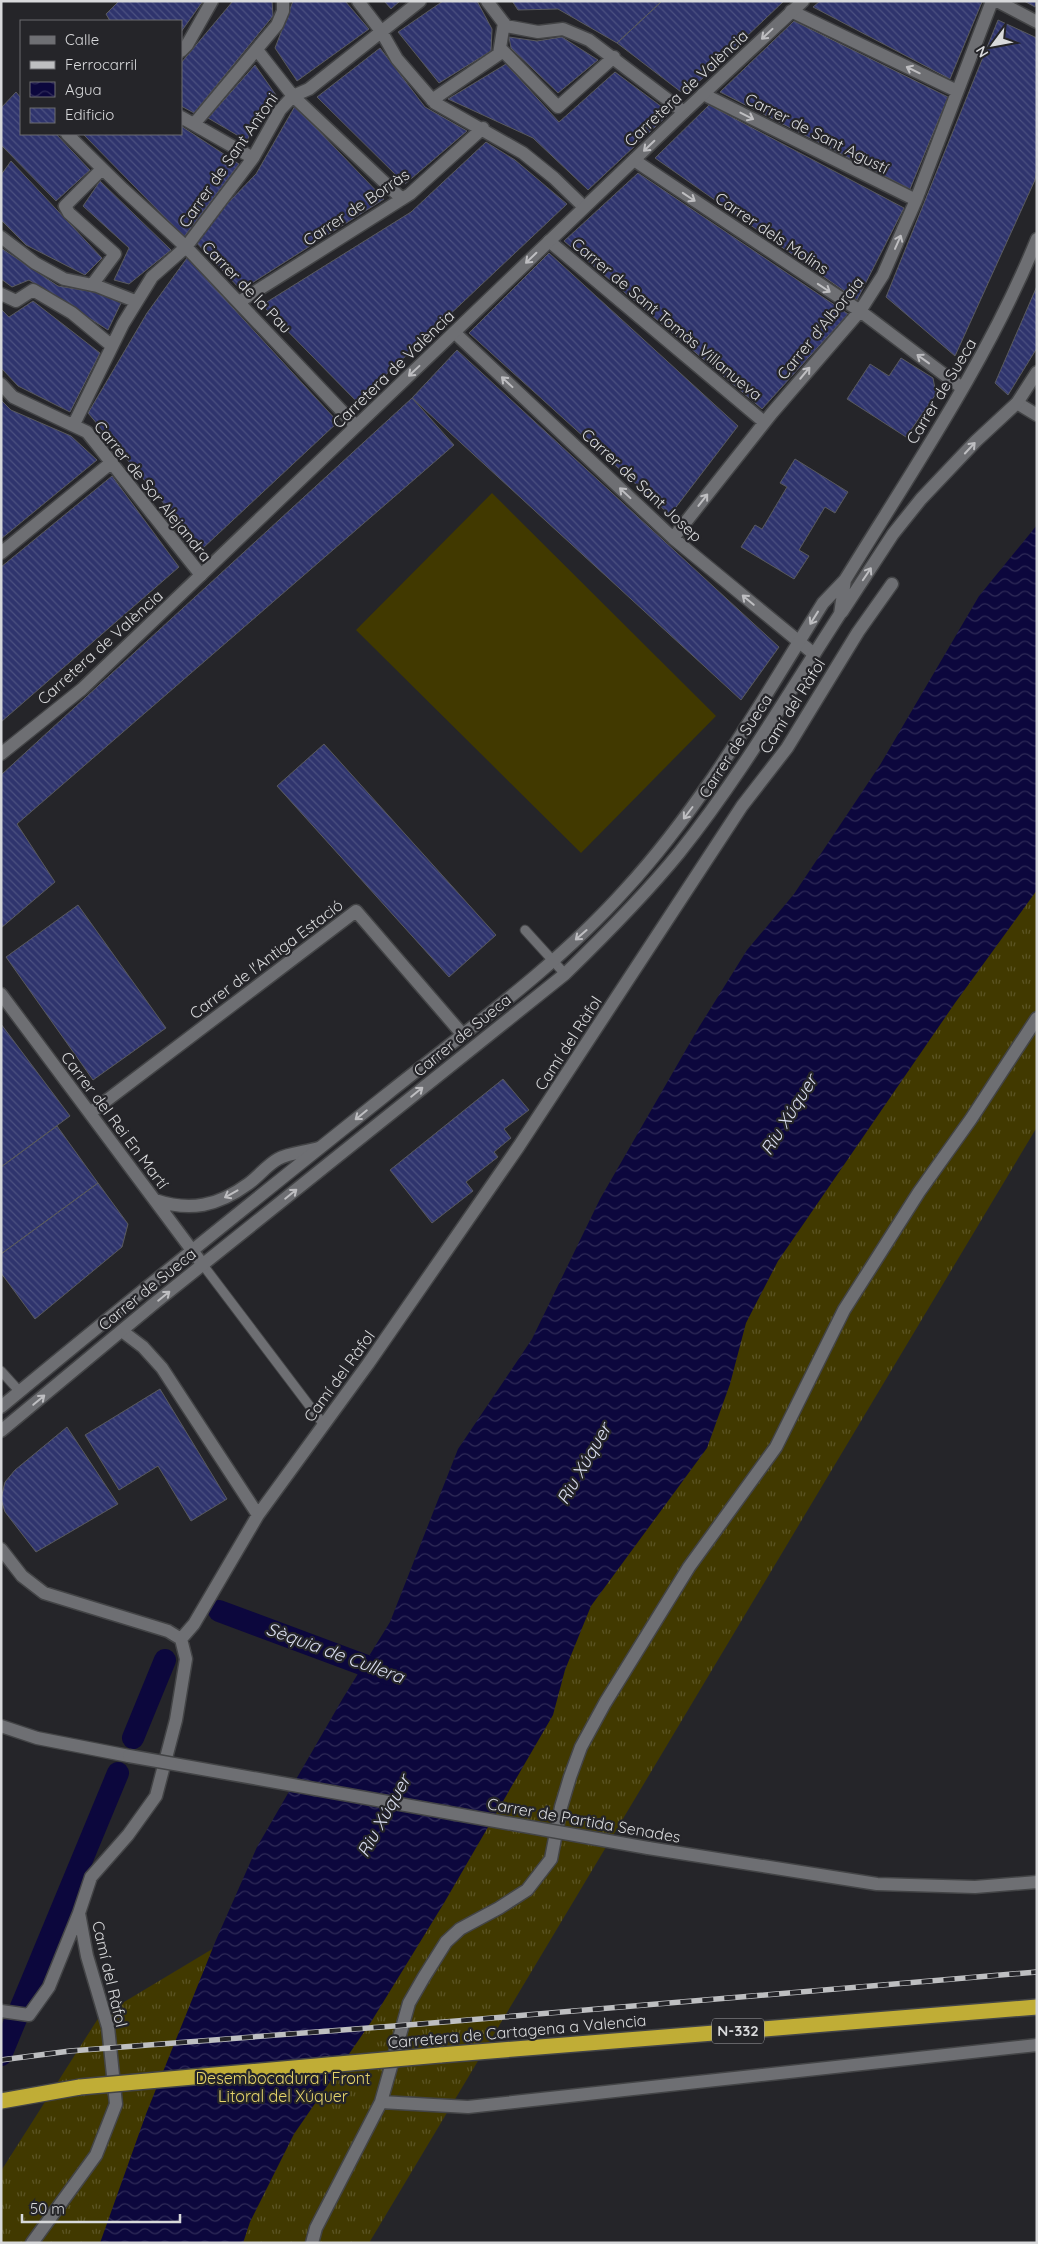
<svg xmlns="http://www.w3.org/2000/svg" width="1038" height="2244" font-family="Quicksand,sans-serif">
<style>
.grass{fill:url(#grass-tufts)}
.pitch{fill:#413900}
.water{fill:url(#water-waves)}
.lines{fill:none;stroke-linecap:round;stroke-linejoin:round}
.canal{stroke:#0c073d;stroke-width:22}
.building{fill:url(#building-back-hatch);stroke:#595a5e}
.lane-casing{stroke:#434446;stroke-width:11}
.street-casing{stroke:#434446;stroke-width:15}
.secondary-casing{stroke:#434446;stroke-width:15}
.highway-casing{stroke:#434446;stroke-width:18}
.lane{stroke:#6e6f73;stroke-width:9}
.street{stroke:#6e6f73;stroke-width:12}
.secondary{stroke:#6e6f73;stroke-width:12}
.highway{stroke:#c0ad36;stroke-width:15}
.rail-casing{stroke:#bebfc1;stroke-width:5.5}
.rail{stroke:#252529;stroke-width:4;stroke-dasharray:11;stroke-linecap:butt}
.secondary-bridge-casing{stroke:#434446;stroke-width:15;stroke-linecap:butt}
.highway-bridge-casing{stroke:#434446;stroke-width:18;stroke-linecap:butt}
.secondary-bridge{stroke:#6e6f73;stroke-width:12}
.highway-bridge{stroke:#c0ad36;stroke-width:15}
.oneway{stroke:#bebec1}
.labels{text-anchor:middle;stroke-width:4.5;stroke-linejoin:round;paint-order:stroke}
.shield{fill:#252529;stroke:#a2a3a6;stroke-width:1}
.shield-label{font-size:15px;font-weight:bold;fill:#d8d9db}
.street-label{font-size:16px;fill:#d8d9db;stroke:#252529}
.park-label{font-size:16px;fill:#e6d46c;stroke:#252529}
.water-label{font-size:18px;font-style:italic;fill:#d9ddef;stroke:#252529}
</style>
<defs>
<pattern id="grass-tufts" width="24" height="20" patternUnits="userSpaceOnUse" patternTransform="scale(1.25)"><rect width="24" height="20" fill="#413900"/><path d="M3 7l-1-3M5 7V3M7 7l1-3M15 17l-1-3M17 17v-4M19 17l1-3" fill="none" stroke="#5c5525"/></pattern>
<pattern id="water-waves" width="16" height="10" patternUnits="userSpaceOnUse" patternTransform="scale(1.25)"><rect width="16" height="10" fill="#0c073d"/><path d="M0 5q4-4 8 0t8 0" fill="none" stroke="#2f2b58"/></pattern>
<pattern id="building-back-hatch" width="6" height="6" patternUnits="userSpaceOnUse" patternTransform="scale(1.25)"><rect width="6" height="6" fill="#2f346d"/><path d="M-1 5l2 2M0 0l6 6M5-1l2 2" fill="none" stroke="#4c5181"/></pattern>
</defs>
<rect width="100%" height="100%" fill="#252529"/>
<path class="grass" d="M1037 590V1127L369 2243H1V2171L99 2017 224 1942Z"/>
<path class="pitch" d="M492 493 716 716 581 853 356 630Z"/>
<path class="water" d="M1037 525V890L955 1003 778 1261 746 1323 730 1384 707 1448 591 1606 565 1670 553 1715 444 1903 371 2022 294 2134 250 2222 243 2243H100L146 2114 216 1940 257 1847 343 1698 390 1622 458 1449 532 1339 600 1199 699 1027 747 950 794 894 880 765 979 596Z"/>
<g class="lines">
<path class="canal" d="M219 1611 391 1675
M133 1738 165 1660
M1 2055 118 1773"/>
</g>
<path class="building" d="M119 1H203L181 32V21H110L106 14Z
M233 1H272L273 16 194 113 181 106V63Z
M293 1H345L369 29 297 81 275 48Z
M384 1H400L391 9Z
M443 1H477L492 29 491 51 439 83 398 32Z
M512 1H662L617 43 558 9 518 10Z
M662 1H784L685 95 617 43Z
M820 1H981L982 2 950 79 813 7Z
M1024 1H1036L1035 7Z
M998 20 1037 38V169L1035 180 955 356 886 297Z
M794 21 948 97 910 189 720 92Z
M509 37 537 41 562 37 598 60 558 93 511 48Z
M380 48 425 107 467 131 405 184 317 97Z
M506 64 559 122 615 72 670 113 588 190 533 138 448 99Z
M255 65 276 95 264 105 247 141 208 118Z
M16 92 21 98V134H56L90 170 56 201 1 145V108Z
M709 105 904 208 857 300 655 158Z
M295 106 384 199 241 290 193 239 256 174Z
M181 126 239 164 184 237 83 134H181Z
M486 142 515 160 567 204 357 402 262 305 411 212Z
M11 161 102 258 85 275 26 245 1 220V175Z
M638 173 848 314 762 409 564 241Z
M100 181 171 250 129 284 114 280 129 248 83 206Z
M1 248 58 286 124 297 108 330 29 280 12 287 1 279Z
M549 253 738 426 670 515 469 333Z
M187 258 338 422 202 549 88 413 147 313Z
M1037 286V348L1008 395 995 383Z
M33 301 100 353 70 412 18 386 1 368V309L9 317Z
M457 350 779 647 741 700 412 398Z
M901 358 933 378 936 394 906 437 847 399 870 364 889 376Z
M412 398 454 445 17 824 55 882 1 928V775Z
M1 400 11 410 71 436 97 460 1 539Z
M795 459 848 492 835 513 825 507 799 550 809 556 794 579 741 547 755 525 762 529 787 487 780 483Z
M112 476 179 567 1 722V567Z
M324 744 496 935 449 977 277 786Z
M78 905 166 1028 93 1080 6 957Z
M1 1024 70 1116 1 1167Z
M503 1079 529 1110 504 1129 511 1138 494 1152 498 1157 466 1182 473 1191 432 1223 390 1170Z
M57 1126 98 1183 1 1254V1167Z
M98 1183 128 1224 122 1247 35 1319 1 1273V1254Z
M160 1389 227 1499 191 1521 158 1466 119 1490 85 1435Z
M67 1427 118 1504 36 1552 5 1512 1 1499 5 1482 15 1470Z"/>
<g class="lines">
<g class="lane-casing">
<path id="lane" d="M525 930 565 974
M203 1265 324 1425
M1 1371 20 1392"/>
</g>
<g class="street-casing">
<path id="street" d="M358 1 381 31 397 59 435 103 523 153 554 178 584 207
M487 1 506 26 538 32 563 29 589 40 684 112
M997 1 1037 22
M791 11 957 91
M501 49 558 107 614 57
M257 50 293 96 402 199
M181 51 187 45 212 1
M703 94 916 200
M432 100 499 54 504 23
M181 117 253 158
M194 124 277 25 283 11V1
M67 134 123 189 186 247 356 426
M634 160 860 311 962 388
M1 237 35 263 64 279 97 286 135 301
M549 241 764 422
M92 285 115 254 69 213 65 206 102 169
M1 294 16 301 33 290 72 313 112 346
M239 302 410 194 483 128
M455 333 673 538 814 654
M1 384 13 397 87 432 201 575
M1017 403 1037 415
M74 424 123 324 152 277 186 247 253 158 280 110 293 96 309 89 420 1
M673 538 772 413 860 311 883 275 916 200 992 1
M1 553 112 462
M1 994 203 1265
M90 1113 356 911 463 1035
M155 1200C190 1212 218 1206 248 1184 258 1177 267 1165 278 1159 289 1153 306 1152 319 1148
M122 1331 143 1347 162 1368 258 1515
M1 1549 22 1576 44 1593 168 1631 181 1639
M181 1639 194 1624 258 1515 368 1364 519 1146 742 806 787 748 858 632 892 584
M1 2011 29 2015 49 1987 79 1913
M381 2102 468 2107 1037 2045
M32 2243 96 2155 116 2104 108 2027 87 1956 79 1913 91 1877 128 1835 156 1796 176 1720 186 1659 181 1639
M312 2243 316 2228 381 2102 409 2003 424 1977 446 1942 460 1929 499 1908 527 1890 551 1859 561 1807 570 1777 581 1747 605 1703 689 1567 776 1447 844 1310 919 1192 971 1119 1037 1018"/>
</g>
<g class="secondary-casing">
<path id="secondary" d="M842 612 893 534 921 499 976 441 1017 403 1037 372
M1 754 82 689 684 112 803 1
M1 1407C128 1301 257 1198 386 1095 467 1030 555 968 625 890 704 804 761 702 823 603L845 580C913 469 988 360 1037 239
M1 1431 156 1302 565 974C605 935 644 896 679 853 739 778 788 694 840 614L845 580
M1 1726 37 1738 129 1756
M648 1848 877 1884 975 1887 1037 1882"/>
</g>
<g class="highway-casing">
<path id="highway" d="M440 2055 1037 2007
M1 2101 80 2087"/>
</g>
<use href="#lane" class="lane"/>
<use href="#street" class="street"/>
<use href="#secondary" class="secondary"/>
<use href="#highway" class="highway"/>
<g class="rail-casing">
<path id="rail" d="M1 2060 70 2051 420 2024 1037 1972"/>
</g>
<use href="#rail" class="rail"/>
<g class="secondary-bridge-casing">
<path id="secondary-bridge" d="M129 1756 648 1848"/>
</g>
<g class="highway-bridge-casing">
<path id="highway-bridge" d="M80 2087 440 2055"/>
</g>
<use href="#secondary-bridge" class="secondary-bridge"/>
<use href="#highway-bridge" class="highway-bridge"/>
</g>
<defs><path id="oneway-shaft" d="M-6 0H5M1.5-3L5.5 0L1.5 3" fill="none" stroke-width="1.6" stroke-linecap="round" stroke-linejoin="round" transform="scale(1.25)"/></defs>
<g class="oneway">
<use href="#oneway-shaft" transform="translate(767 34) rotate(137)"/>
<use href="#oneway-shaft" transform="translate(913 70) rotate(-154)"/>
<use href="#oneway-shaft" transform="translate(747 116) rotate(27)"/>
<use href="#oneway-shaft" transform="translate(649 146) rotate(136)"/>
<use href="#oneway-shaft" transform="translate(689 197) rotate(34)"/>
<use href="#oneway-shaft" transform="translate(898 242) rotate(-66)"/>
<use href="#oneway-shaft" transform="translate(531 258) rotate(136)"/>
<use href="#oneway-shaft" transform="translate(824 288) rotate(34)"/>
<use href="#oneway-shaft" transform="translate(923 359) rotate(-144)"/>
<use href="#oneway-shaft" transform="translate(414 371) rotate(137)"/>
<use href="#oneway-shaft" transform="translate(805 373) rotate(-50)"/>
<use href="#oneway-shaft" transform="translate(507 382) rotate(-137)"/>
<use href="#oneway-shaft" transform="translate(970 448) rotate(-47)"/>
<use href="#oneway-shaft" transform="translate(625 493) rotate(-137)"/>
<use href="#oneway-shaft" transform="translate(703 500) rotate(-52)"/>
<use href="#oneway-shaft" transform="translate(867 574) rotate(-56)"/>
<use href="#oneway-shaft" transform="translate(748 600) rotate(-140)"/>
<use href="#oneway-shaft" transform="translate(814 618) rotate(122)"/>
<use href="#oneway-shaft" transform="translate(688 813) rotate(127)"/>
<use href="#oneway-shaft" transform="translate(581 935) rotate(139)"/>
<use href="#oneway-shaft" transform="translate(417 1092) rotate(-39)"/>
<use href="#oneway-shaft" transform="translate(361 1115) rotate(141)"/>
<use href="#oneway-shaft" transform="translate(231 1194) rotate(151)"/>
<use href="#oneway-shaft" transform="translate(291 1194) rotate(-39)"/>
<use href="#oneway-shaft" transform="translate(164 1296) rotate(-39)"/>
<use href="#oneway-shaft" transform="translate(39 1400) rotate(-40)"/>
</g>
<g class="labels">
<rect class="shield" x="712" y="2018.5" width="52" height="25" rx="4"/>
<g class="shield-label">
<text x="738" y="2036">N-332</text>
</g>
<g class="street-label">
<text transform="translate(686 88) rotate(-43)" y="6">Carretera de València</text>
<text transform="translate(817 133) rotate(27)" y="6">Carrer de Sant Agustí</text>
<text transform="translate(228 160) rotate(-55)" y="6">Carrer de Sant Antoni</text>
<text transform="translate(356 207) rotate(-34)" y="6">Carrer de Borràs</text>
<text transform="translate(772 233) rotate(34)" y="6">Carrer dels Molins</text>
<text transform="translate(247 287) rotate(46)" y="6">Carrer de la Pau</text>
<text transform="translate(667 319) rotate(40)" y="6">Carrer de Sant Tomàs Villanueva</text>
<text transform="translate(820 328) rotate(-51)" y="6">Carrer d'Alboraia</text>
<text transform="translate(393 369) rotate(-44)" y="6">Carretera de València</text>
<text transform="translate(941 391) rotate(-59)" y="6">Carrer de Sueca</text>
<text transform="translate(642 485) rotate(43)" y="6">Carrer de Sant Josep</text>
<text transform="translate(153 491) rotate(51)" y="6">Carrer de Sor Alejandra</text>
<text transform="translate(100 647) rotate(-42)" y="6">Carretera de València</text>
<text transform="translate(792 706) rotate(-58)" y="6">Camí del Ràfol</text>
<text transform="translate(735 746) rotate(-57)" y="6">Carrer de Sueca</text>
<text transform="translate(266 959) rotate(-37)" y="6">Carrer de l'Antiga Estació</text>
<text transform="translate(462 1035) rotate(-39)" y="6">Carrer de Sueca</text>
<text transform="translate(568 1043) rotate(-57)" y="6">Camí del Ràfol</text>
<text transform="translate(115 1120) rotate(53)" y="6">Carrer del Rei En Martí</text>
<text transform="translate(147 1289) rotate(-39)" y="6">Carrer de Sueca</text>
<text transform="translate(339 1376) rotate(-54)" y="6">Camí del Ràfol</text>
<text transform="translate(584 1820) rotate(10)" y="6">Carrer de Partida Senades</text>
<text transform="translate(110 1974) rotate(77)" y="6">Camí del Ràfol</text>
<text transform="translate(517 2031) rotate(-5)" y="6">Carretera de Cartagena a Valencia</text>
</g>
<g class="park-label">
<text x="283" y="2084">Desembocadura i Front<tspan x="283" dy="18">Litoral del Xúquer</tspan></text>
</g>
<g class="water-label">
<text transform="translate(789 1115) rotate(-58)" y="6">Riu Xúquer</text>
<text transform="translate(584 1464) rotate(-60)" y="6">Riu Xúquer</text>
<text transform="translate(335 1653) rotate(20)" y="6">Sèquia de Cullera</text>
<text transform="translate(384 1816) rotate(-61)" y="6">Riu Xúquer</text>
</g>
</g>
<rect width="1038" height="2244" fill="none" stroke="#d8d9db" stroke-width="5"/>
<rect x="20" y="20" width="162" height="115" fill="#252529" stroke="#6d6d70"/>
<rect x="30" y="36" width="25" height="8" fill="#6e6f73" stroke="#6d6d70"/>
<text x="65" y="45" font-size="15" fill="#d8d9db">Calle</text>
<rect x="30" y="61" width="25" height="8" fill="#bebfc1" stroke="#6d6d70"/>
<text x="65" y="70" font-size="15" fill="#d8d9db">Ferrocarril</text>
<rect x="30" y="82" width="25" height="15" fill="url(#water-waves)" stroke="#6d6d70"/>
<text x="65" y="95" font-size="15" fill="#d8d9db">Agua</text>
<rect x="30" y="108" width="25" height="15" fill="url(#building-back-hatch)" stroke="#6d6d70"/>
<text x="65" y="120" font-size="15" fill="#d8d9db">Edificio</text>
<g transform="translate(993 45) rotate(238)" stroke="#252529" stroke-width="4" paint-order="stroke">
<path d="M0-4L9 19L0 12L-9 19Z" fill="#d8d9db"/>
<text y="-8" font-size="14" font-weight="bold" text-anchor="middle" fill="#d8d9db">N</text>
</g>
<path d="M22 2214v8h158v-8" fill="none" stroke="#d8d9db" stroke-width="2.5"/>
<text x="30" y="2214" font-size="15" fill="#d8d9db" stroke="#252529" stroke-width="4" paint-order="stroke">50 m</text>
</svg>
